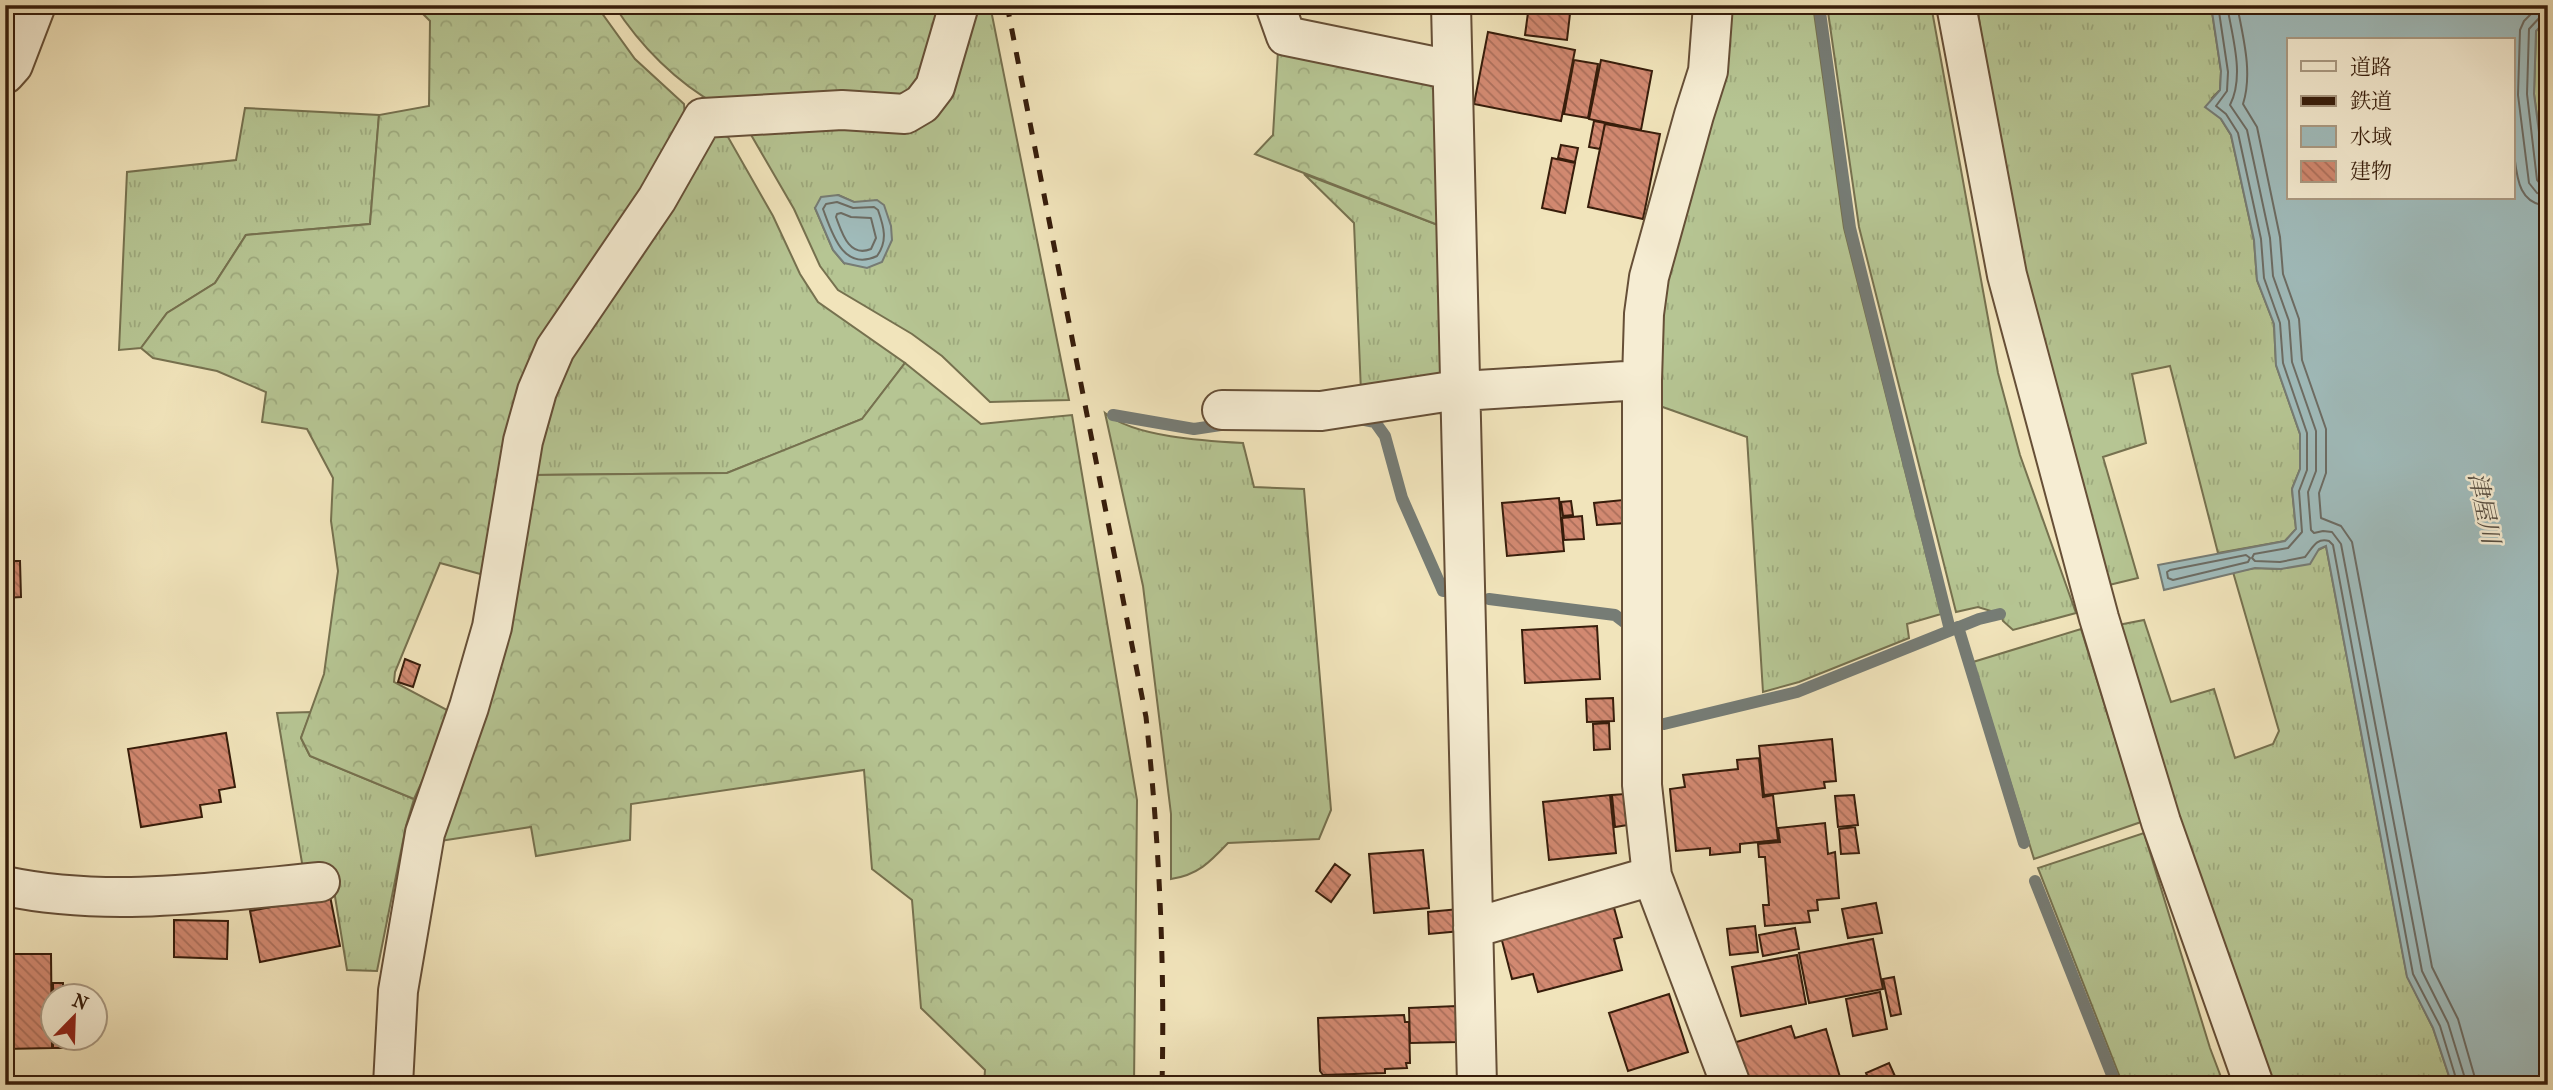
<svg xmlns="http://www.w3.org/2000/svg" width="2553" height="1090" font-family="'IM FELL French Canon','Noto Serif JP',serif">
<style>
.grass{fill:url(#grass-tufts);stroke:#76714f;stroke-width:2;fill-rule:evenodd}
.forest{fill:url(#forest-crowns);stroke:#76714f;stroke-width:2}
.water{fill:#a0bcbc;stroke:#767c75;stroke-width:2;fill-rule:evenodd}
.lines{fill:none;stroke-linecap:round;stroke-linejoin:round}
.shore{stroke:#6c6c64;stroke-width:2}
.stream{stroke:#767c75;stroke-width:12}
.building{fill:url(#building-back-hatch);stroke:#371d0b;stroke-width:2}
.minor-casing{stroke:#664f37;stroke-width:42}
.minor{stroke:#f6edd3;stroke-width:38}
.rail{stroke:#371d0b;stroke-width:5;stroke-dasharray:12 12;stroke-linecap:butt}
.labels{text-anchor:middle;stroke-width:5;stroke-linejoin:round;paint-order:stroke}
.water-label{font-size:24px;font-style:italic;fill:#564d40;stroke:#f6edd3}
</style>
<defs>
<pattern id="grass-tufts" width="24" height="20" patternUnits="userSpaceOnUse" patternTransform="scale(1.75)"><rect width="24" height="20" fill="#b6c593"/><path d="M3 7l-1-3M5 7V3M7 7l1-3M15 17l-1-3M17 17v-4M19 17l1-3" fill="none" stroke="#9da97d"/></pattern>
<pattern id="forest-crowns" width="20" height="18" patternUnits="userSpaceOnUse" patternTransform="scale(1.75)"><rect width="20" height="18" fill="#b6c593"/><path d="M2 6a3 3 0 1 1 6 0M12 15a3 3 0 1 1 6 0" fill="none" stroke="#9da97d"/></pattern>
<pattern id="building-back-hatch" width="6" height="6" patternUnits="userSpaceOnUse" patternTransform="scale(1.75)"><rect width="6" height="6" fill="#d28971"/><path d="M-1 5l2 2M0 0l6 6M5-1l2 2" fill="none" stroke="#ab6f5b"/></pattern>
</defs>
<rect width="100%" height="100%" fill="#f1e4bb"/>
<filter id="stains"><feTurbulence type="fractalNoise" baseFrequency=".00286" numOctaves="4"/><feColorMatrix values="0 0 0 0 .2 0 0 0 0 .09 0 0 0 0 .02 0 0 0 .5 -.17"/></filter>
<radialGradient id="worn" r=".72"><stop offset=".6" stop-color="#630" stop-opacity="0"/><stop offset="1" stop-color="#630" stop-opacity=".3"/></radialGradient>
<path class="grass" d="M968 5H990L1069 400 990 402 942 356 912 334 838 290 820 266 794 209 750 133ZM838 195 854 202 844 263 833 250 815 208Z
M1725 5H1813L1844 228 1941 614 1907 624 1909 638 1799 682 1763 692 1747 437 1657 405 1655 307Z
M1827 5H1931L1998 373 2020 455 2076 613 2013 630 2003 621 1999 610 1994 612 1978 607 1956 612 1859 227Z
M1977 5H2211L2221 71 2220 90 2212 98 2221 119 2231 135 2254 240 2257 280 2274 324 2276 365 2300 434V469L2292 489 2296 529 2285 541 2218 553 2170 366 2132 374 2146 443 2103 457 2138 578 2109 585 2022 268 1990 96Z
M2548 19V200L2534 94 2536 31Z
M245 108 379 115 370 224 246 235 215 283 167 313 141 348 119 350 127 172 236 160Z
M712 132 728 137 773 216 800 274 818 302 905 363 862 419 727 473 534 475 545 409 567 360Z
M1304 174 1438 225 1444 379 1361 392 1354 223Z
M1105 413C1134 437 1205 441 1243 443L1254 487 1304 489 1331 810 1319 839 1228 843C1210 862 1198 875 1171 879V814L1143 586Z
M2326 546 2407 976 2433 1028 2452 1085H2272L2184 833 2118 625 2144 620 2171 702 2214 689 2235 758 2273 744 2279 731 2233 572 2255 568 2281 569Z
M2081 629 2141 822 2034 859 1973 662Z
M311 712 301 738 310 756 414 799 406 826 377 971 347 970 330 866 303 869 277 713Z
M2144 833 2210 1048 2224 1085H2123L2038 868Z"/>
<path class="forest" d="M414 5H596L635 59 684 104 685 120 545 340 484 575 440 563 395 672 394 682 449 711 448 724 414 799 310 756 301 738 324 674 338 571 331 521 333 478 307 429 262 422 266 392 217 371 153 358 141 348 167 313 215 283 246 235 370 224 379 115 429 106 430 21Z
M614 5H949L920 93 719 106C677 83 640 46 614 5Z
M1278 51 1436 80 1438 225 1255 154 1273 135Z
M905 363 981 424 1072 415 1137 800 1134 1085H984L985 1070 921 1008 912 900 872 869 864 770 631 804 630 840 536 856 531 827 440 841 534 475 727 473 862 419Z"/>
<path class="water" d="M2211 5H2548V19L2536 31 2534 94 2548 201V1085H2452L2433 1028 2407 977 2326 546 2319 549 2310 564 2281 569 2255 568 2164 590 2158 565 2285 541 2296 529 2292 489 2300 469V434L2276 365 2274 324 2257 280 2254 240 2231 135 2221 119 2205 107 2220 90 2221 71ZM2289 40H2513V198H2289Z
M838 195 854 202 877 200 884 205 891 226 892 240 882 262 867 268 844 263 833 250 815 208 821 197Z"/>
<g class="lines">
<path class="shore" d="M2218 5 2228 72 2227 91 2216 106 2226 114 2238 133 2261 239 2264 278 2280 323 2283 363 2307 433V470L2299 491 2302 532 2288 548 2254 554 2252 558 2255 561 2280 562 2305 557C2312 549 2316 537 2329 541L2333 545 2413 974 2440 1026 2458 1085
M2227 5C2232 36 2245 76 2230 105L2247 130 2270 238 2273 276 2289 321 2292 362 2316 431V471L2308 492 2311 530 2314 533 2323 531 2332 532 2341 544 2422 971 2448 1023 2467 1085
M2237 5C2243 37 2253 73 2243 104L2257 127 2280 237 2283 274 2299 319 2302 360 2326 429V473L2319 493 2321 518 2341 526 2352 542 2432 967 2458 1019 2477 1085
M2548 6 2535 10 2524 21 2520 30 2518 95 2529 183 2537 193 2548 195
M2548 15 2541 16 2529 29 2527 94 2537 180 2541 185 2548 186
M2513 146C2517 171 2515 204 2548 206
M837 202 853 208 874 207 878 210C884 227 888 241 877 256 843 272 832 233 823 209L826 204Z
M841 213 851 217 871 218 876 238 871 249C849 258 842 233 836 217L837 214Z
M2246 555 2250 558 2248 562 2173 580 2168 578 2167 572 2170 570Z"/>
<path class="stream" d="M1819 5 1850 228 1950 630
M1113 415 1194 429 1227 424
M1360 419 1375 422 1385 436 1402 498 1443 591
M1489 599 1615 615 1636 631
M1958 627 2024 843
M1664 724 1797 692 1979 619 2000 614
M2035 881 2116 1085"/>
</g>
<path class="building" d="M1529 5H1571L1567 40 1525 35Z
M1488 32 1575 50 1561 121 1474 104Z
M1574 60 1598 64 1588 118 1564 114Z
M1601 60 1652 71 1641 130 1589 119Z
M1594 121 1605 123 1600 149 1589 147Z
M1605 124 1660 134 1643 219 1588 207Z
M1561 145 1578 148 1575 162 1558 158Z
M1552 158 1575 163 1565 213 1542 208Z
M1559 498 1564 551 1507 556 1502 503Z
M1623 500 1625 523 1597 525 1594 503Z
M1571 501 1573 515 1563 516 1561 502Z
M1582 516 1584 539 1564 540 1562 518Z
M5 561H20L21 597 5 598Z
M1597 626 1600 679 1525 683 1522 630Z
M5 641H12V652H5Z
M405 659 420 665 413 687 398 682Z
M1613 698 1614 721 1587 722 1586 699Z
M1609 723 1610 749 1594 750 1593 724Z
M226 733 235 787 219 790 221 802 200 805 202 817 141 827 128 749Z
M1832 739 1836 781 1824 782 1825 788 1764 795 1759 746Z
M1759 758 1763 797 1773 795 1778 840 1740 844V852L1710 855V848L1676 851 1670 789 1685 787 1683 775 1738 769 1737 760Z
M1625 794 1628 825 1615 827 1612 795Z
M1610 795 1616 853 1549 860 1543 802Z
M1854 795 1858 825 1838 827 1835 796Z
M1825 823 1828 854 1835 852 1839 898 1817 900 1818 910 1808 911 1810 922 1765 926 1763 905H1769L1765 857H1759L1758 844 1780 842 1778 828Z
M1855 827 1859 853 1841 854 1839 829Z
M1423 850 1429 908 1374 913 1369 854Z
M1335 864 1350 875 1331 902 1316 891Z
M330 896 340 946 260 962 250 911Z
M1876 903 1882 933 1848 938 1842 909Z
M1613 904 1622 937 1614 939 1622 970 1538 992 1533 974 1512 979 1500 933Z
M1459 909 1461 931 1429 934 1428 912Z
M174 920 228 921 227 959 174 957Z
M1755 926 1758 952 1730 955 1727 929Z
M1795 928 1799 949 1763 956 1759 935Z
M1873 939 1883 989 1809 1003 1799 953Z
M5 954H51L52 1048 5 1049Z
M1797 955 1806 1004 1741 1016 1732 967Z
M1894 977 1901 1014 1891 1016 1883 979Z
M53 983H63V996H53Z
M1880 992 1887 1029 1853 1036 1846 999Z
M1669 994 1688 1052 1628 1071 1609 1013Z
M1457 1006 1459 1042 1410 1043 1409 1008Z
M1404 1015 1405 1022H1409L1410 1063H1406L1407 1068 1385 1069V1073L1323 1075 1320 1071 1318 1018Z
M1791 1026 1795 1038 1826 1029 1842 1084 1745 1085 1733 1043Z
M53 1038H63V1048H53Z
M1889 1063 1899 1085H1871L1866 1073Z"/>
<g class="lines">
<g class="minor-casing">
<path id="minor" d="M1275 5 1286 36 1452 70
M1451 5 1477 1085
M1713 5 1708 71 1694 115 1649 277 1644 314 1642 380V785L1652 876 1731 1085
M1956 5 2007 275 2099 618 2161 822 2254 1085
M5 74 13 65 36 5
M1222 410 1321 411 1445 392 1642 380
M5 886C109 908 215 892 320 882
M1473 928 1652 876
M393 1085 398 991 425 833 469 707 492 627 523 441 537 391 555 349 657 199 703 118 842 110 905 114 922 104 935 87 959 5"/>
</g>
<use href="#minor" class="minor"/>
<path class="rail" d="M1007 5 1146 717C1159 839 1165 962 1162 1085"/>
</g>
<g class="labels">
<g class="water-label">
<text transform="translate(2484 508) rotate(78)" y="8">津屋川</text>
</g>
</g>
<rect width="2553" height="1090" fill="none" stroke="#f1e4bb" stroke-width="28"/>
<rect x="7" y="7" width="2539" height="1076" fill="none" stroke="#371d0b" stroke-width="3.5"/>
<rect x="14" y="14" width="2525" height="1062" fill="none" stroke="#371d0b" stroke-width="2"/>
<rect x="2287" y="38" width="228" height="161" fill="#f6edd3" stroke="#aa9a83" stroke-width="2"/>
<rect x="2301" y="61" width="35" height="10" fill="#f6edd3" stroke="#aa9a83" stroke-width="2"/>
<text x="2350" y="74" font-size="21" fill="#371d0b">道路</text>
<rect x="2301" y="96" width="35" height="10" fill="#371d0b" stroke="#aa9a83" stroke-width="2"/>
<text x="2350" y="108" font-size="21" fill="#371d0b">鉄道</text>
<rect x="2301" y="126" width="35" height="21" fill="#a0bcbc" stroke="#aa9a83" stroke-width="2"/>
<text x="2350" y="144" font-size="21" fill="#371d0b">水域</text>
<rect x="2301" y="161" width="35" height="21" fill="url(#building-back-hatch)" stroke="#aa9a83" stroke-width="2"/>
<text x="2350" y="178" font-size="21" fill="#371d0b">建物</text>
<g transform="translate(74 1017) rotate(23)"><circle r="33" fill="#f6edd3" stroke="#aa9a83" stroke-width="2"/>
<path d="M0-5L12 26L0 18L-12 26Z" fill="#8f2418"/>
<text y="-10" font-size="19" font-weight="bold" text-anchor="middle" fill="#371d0b">N</text>
</g>
<rect width="100%" height="100%" filter="url(#stains)"/>
<rect width="100%" height="100%" fill="url(#worn)"/>
</svg>
